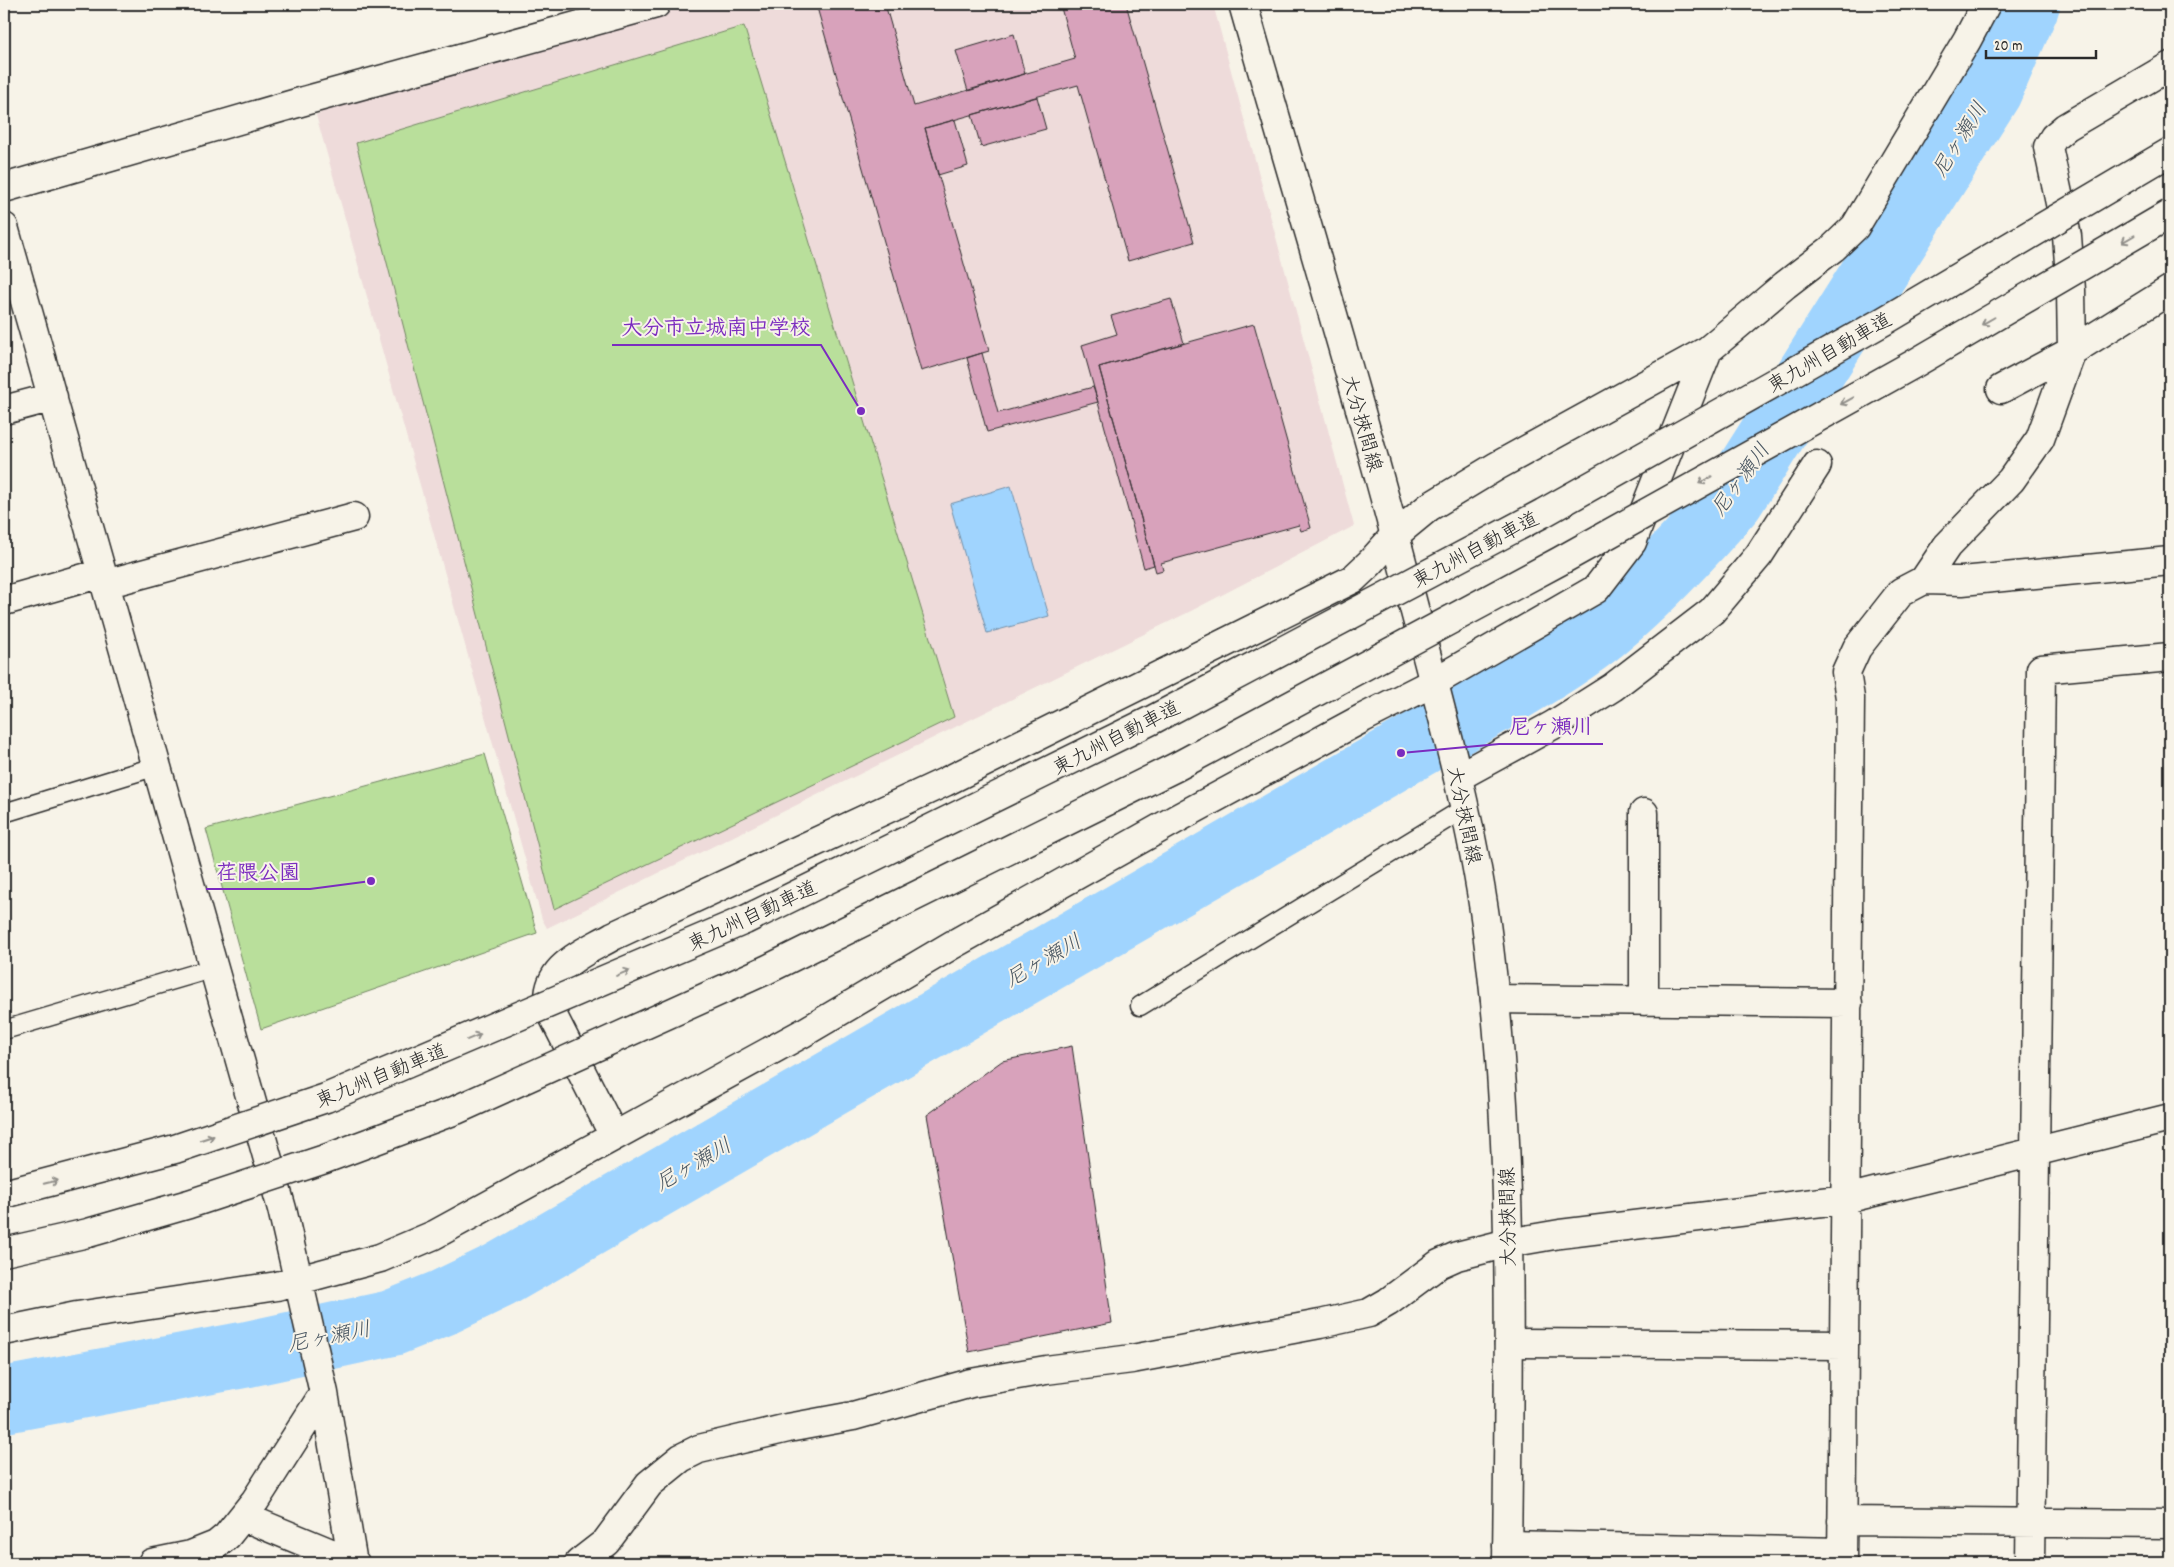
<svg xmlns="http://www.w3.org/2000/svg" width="2174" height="1567" font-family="Dekko,'Klee One',sans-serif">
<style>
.built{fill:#eedbda}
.green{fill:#b9df9b;stroke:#728563}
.water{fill:#a0d4fe;stroke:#7190aa}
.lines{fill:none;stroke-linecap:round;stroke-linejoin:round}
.river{stroke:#a0d4fe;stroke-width:66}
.building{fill:#d8a2bb;stroke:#2b2b2b}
.service-casing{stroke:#2b2b2b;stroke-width:21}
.minor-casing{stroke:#2b2b2b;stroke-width:31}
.secondary-casing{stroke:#2b2b2b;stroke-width:31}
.service{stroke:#f7f3e8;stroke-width:18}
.minor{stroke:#f7f3e8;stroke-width:28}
.secondary{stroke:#f7f3e8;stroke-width:28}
.motorway-bridge-casing{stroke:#2b2b2b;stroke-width:31;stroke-linecap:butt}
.motorway-bridge{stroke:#f7f3e8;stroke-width:28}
.oneway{stroke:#918f8a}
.labels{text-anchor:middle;stroke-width:4;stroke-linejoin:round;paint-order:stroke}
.street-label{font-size:20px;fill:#2b2b2b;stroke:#f7f3e8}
.water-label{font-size:21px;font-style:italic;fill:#485560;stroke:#f7f3e8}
.leader{fill:none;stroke:#7b2cbf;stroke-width:2}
.callout-dot{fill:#7b2cbf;stroke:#f7f3e8;stroke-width:2}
.callout-label{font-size:21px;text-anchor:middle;font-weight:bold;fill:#7b2cbf;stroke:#f7f3e8;stroke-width:4;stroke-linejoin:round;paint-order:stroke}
</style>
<rect width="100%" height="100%" fill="#f7f3e8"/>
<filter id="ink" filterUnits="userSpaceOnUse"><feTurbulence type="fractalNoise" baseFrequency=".02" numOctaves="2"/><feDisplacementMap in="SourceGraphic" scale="10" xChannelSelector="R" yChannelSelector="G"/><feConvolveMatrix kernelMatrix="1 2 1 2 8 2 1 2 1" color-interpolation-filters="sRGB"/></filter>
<g filter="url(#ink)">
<path class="built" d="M695 4H1213L1354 526 1191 611 547 928 542 919 316 115 321 113V111Z"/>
<path class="green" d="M744 26 954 717 554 909 356 143Z
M485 754 537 933 261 1029 206 829Z"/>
<path class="water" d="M1011 486 1049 616 987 633 950 504Z"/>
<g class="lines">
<path class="river" d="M4 1400 248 1354 392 1323 442 1303 500 1275 1488 704C1528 679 1570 656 1606 626 1652 587 1692 544 1732 498L1989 91 2027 4"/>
</g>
<path class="building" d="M816 4H885L914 106 1075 59 1060 4H1126L1194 242 1128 261 1078 85 925 128 989 351 921 371Z
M1014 34 1025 74 968 91 956 51Z
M1037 97 1046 129 981 147 972 115Z
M955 120 968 166 938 175 925 128Z
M1171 299 1184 343 1099 367 1154 565 1144 568 1082 345 1117 334 1111 316Z
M1254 324 1311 528 1301 531 1299 525 1161 563 1163 570 1156 572 1099 367Z
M982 353 998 413 1093 387 1098 402 987 432 967 358Z
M1072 1046 1112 1323 969 1352 927 1115 1002 1061Z"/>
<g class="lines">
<g class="service-casing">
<path id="service" d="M4 813 157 766
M1140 1006 1465 808
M4 1030 214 968"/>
</g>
<g class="minor-casing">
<path id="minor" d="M4 188 304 101 656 4
M4 227 282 1209 324 1393 353 1563
M2001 389 2072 351 2170 290
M4 410 53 397
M1924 580 1947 546 2011 480 2040 439 2072 351 2071 290 2067 236 2048 147 2054 137 2066 127 2170 66
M105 584 354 517
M4 601 102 573
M1458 777 1553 725 1613 687 1712 611 1759 555 1817 465
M1495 999 1848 1003
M1644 1001V813
M614 1136 550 1010C542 967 582 954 613 936L945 782 1353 579 1370 563 1395 535 1429 507 1497 466 1708 350 1785 285 1833 248 1855 227 1967 40 1986 4
M4 1331 77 1316 277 1286 380 1258 434 1235 803 1033 952 945 1178 818 1363 718 1434 682 1596 589 1632 542 1708 350
M1509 1343 1844 1345
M244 1517 355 1563
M1842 1521 2170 1524
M1507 1545 1842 1552
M152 1563 191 1555 216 1545 227 1536 255 1501 324 1393
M579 1563 606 1542 649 1484 681 1458 699 1449 788 1428 853 1416 971 1383 1046 1370 1132 1359 1320 1324 1369 1313 1388 1302 1439 1264 1457 1256 1508 1243 1560 1234 1846 1199 2170 1118
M1842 1563 1850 698 1846 672 1857 648 1901 592 1924 580 1962 581 2170 561
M2030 1563 2041 669 2170 657"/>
</g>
<g class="secondary-casing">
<path id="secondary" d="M1243 4C1300 204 1361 403 1413 604 1441 710 1471 816 1486 924 1515 1136 1509 1350 1507 1563"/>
</g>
<use href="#service" class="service"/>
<use href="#minor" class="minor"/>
<use href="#secondary" class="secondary"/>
<g class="motorway-bridge-casing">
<path id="motorway-bridge" d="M4 1194 175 1149 326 1098 745 920 1152 720 1543 513 1884 321 2170 152
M4 1252 88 1233 189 1204 325 1159 456 1110 766 970 1176 767 1560 561 1912 365 2170 214"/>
</g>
<use href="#motorway-bridge" class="motorway-bridge"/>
</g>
<defs><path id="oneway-shaft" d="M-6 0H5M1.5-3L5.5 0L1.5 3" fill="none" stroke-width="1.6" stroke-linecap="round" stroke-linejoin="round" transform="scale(1.25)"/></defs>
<g class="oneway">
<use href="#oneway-shaft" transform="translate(2128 239) rotate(150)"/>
<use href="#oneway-shaft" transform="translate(1988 321) rotate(150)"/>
<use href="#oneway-shaft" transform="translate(1847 401) rotate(151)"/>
<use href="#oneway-shaft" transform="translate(1705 480) rotate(151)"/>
<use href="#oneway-shaft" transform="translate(623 973) rotate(-23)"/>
<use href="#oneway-shaft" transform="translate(474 1037) rotate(-23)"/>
<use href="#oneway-shaft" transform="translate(207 1138) rotate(-18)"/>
<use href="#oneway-shaft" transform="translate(51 1182) rotate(-14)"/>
</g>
</g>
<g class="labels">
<g class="street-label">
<text transform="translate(1829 352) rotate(-30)" y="7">東九州自動車道</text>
<text transform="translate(1363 423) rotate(74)" y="7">大分挾間線</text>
<text transform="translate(1475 549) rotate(-28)" y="7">東九州自動車道</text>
<text transform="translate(1116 737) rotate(-27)" y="7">東九州自動車道</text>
<text transform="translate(1465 815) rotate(78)" y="7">大分挾間線</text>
<text transform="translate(752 915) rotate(-25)" y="7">東九州自動車道</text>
<text transform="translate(381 1075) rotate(-22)" y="7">東九州自動車道</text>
<text transform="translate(1507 1217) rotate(-91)" y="7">大分挾間線</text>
</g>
<g class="water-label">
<text transform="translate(1959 139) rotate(-58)" y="7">尼ヶ瀬川</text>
<text transform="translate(1740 479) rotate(-54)" y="7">尼ヶ瀬川</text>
<text transform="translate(1043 960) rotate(-30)" y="7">尼ヶ瀬川</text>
<text transform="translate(693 1164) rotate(-30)" y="7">尼ヶ瀬川</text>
<text transform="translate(329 1336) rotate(-11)" y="7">尼ヶ瀬川</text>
</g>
</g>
<path class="leader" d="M861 411L821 345H612M1401 753L1499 744H1603M371 881L310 889H206"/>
<g class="callout-dot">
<circle cx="861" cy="411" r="5"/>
<circle cx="1401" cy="753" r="5"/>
<circle cx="371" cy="881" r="5"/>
</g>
<g class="callout-label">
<text x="716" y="334">大分市立城南中学校</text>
<text x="1551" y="733">尼ヶ瀬川</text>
<text x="258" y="879">荏隈公園</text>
</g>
<rect width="2174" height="1567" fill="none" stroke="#f7f3e8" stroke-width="20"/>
<rect x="10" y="10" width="2154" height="1547" fill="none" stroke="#2b2b2b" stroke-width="2" filter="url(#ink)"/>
<path d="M1986 50v8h110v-8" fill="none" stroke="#2b2b2b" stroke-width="2.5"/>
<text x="1994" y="50" font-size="15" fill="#2b2b2b" stroke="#f7f3e8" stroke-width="4" paint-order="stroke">20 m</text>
</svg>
